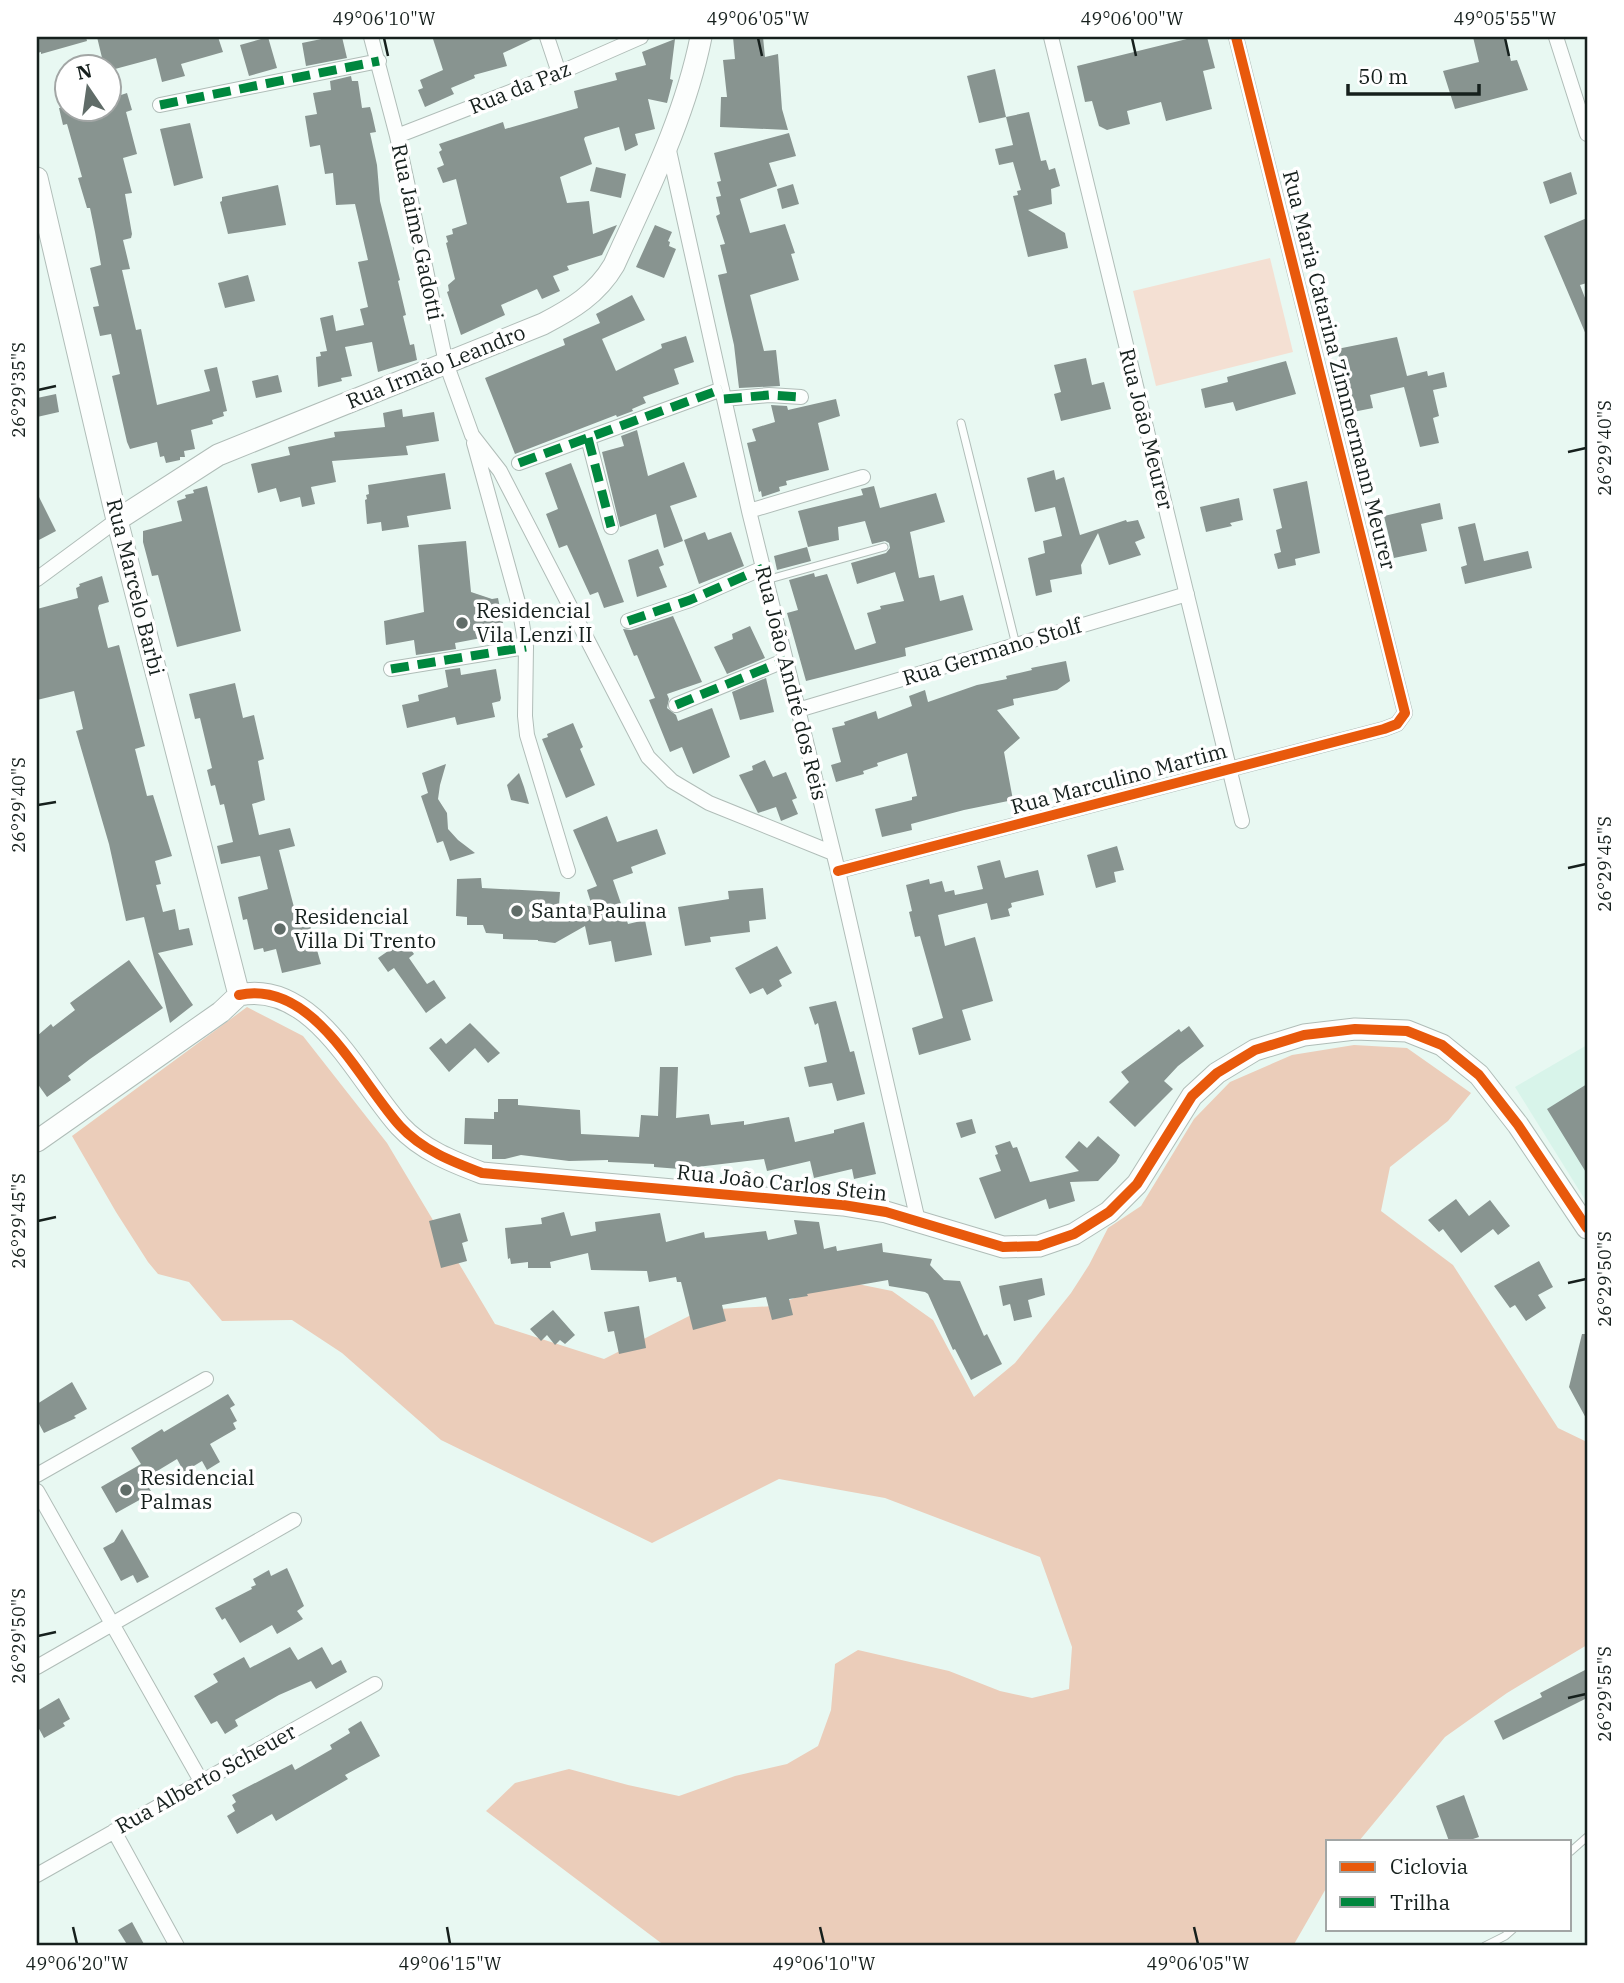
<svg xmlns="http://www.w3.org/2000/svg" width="1624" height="1983" font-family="'IBM Plex Serif',serif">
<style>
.built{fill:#d8f4ea}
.green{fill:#f4e0d3}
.forest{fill:#ebcdba}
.building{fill:#889490}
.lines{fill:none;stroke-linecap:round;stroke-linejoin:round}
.lane-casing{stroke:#b0bdb8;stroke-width:9}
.street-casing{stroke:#b0bdb8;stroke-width:16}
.secondary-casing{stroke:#b0bdb8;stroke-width:23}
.lane{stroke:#fcfefd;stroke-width:7}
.street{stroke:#fcfefd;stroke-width:14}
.secondary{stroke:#fcfefd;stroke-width:21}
.quiet{stroke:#00873e;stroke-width:9;stroke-dasharray:18 9;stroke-linecap:butt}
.cycleway-casing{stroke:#fff;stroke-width:15}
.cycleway{stroke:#e8590c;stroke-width:10}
.ticks{fill:none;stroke:#16201d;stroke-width:2.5}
.poi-dot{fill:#606c68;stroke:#fff;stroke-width:2.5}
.labels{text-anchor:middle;stroke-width:7;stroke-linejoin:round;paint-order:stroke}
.street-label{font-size:21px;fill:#16201d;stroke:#fff}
.poi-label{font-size:21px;fill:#16201d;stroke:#fff;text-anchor:start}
.neatline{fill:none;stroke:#16201d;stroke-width:2.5}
.ticks-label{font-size:18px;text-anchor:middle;fill:#16201d}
</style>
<rect width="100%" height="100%" fill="#e8f8f2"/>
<path class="built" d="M1587 1045V1203L1515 1087Z"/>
<path class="green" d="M1270 258 1293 352 1156 386 1133 291Z"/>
<path class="forest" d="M247 1007 303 1036 387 1143 495 1324 604 1359 701 1310 775 1306 838 1280 892 1291 933 1320 974 1397 1015 1363 1071 1293 1089 1265 1108 1228 1141 1206 1194 1119 1230 1082 1292 1055 1354 1045 1407 1048 1471 1093 1448 1121 1390 1167 1381 1211 1453 1265 1558 1428 1587 1442V1645L1507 1693 1445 1737 1359 1841H1328V1885L1293 1946H665L486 1811 515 1783 569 1769 628 1785 679 1796 735 1776 787 1764 818 1746 831 1710 835 1664 858 1650 949 1671 1000 1691 1032 1698 1069 1689 1072 1647 1040 1557 885 1498 779 1479 652 1543 441 1440 342 1353 292 1320 222 1321 189 1282 158 1274 148 1262 116 1212 72 1136Z"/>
<path class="building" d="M37 37H86L87 41 41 54V52L37 53Z
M97 37H218L223 52 181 64 185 76 162 82 156 58 115 69 121 95 127 93 132 110 126 112 137 154 123 158 132 193 125 194 132 234 131 238 123 240 130 269 122 270 136 330 141 329 157 405 210 391 204 370 217 367 227 411 223 412 224 416 212 420 213 424 191 430 195 449 184 451 185 457H180V460L166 463 164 456 160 457 157 442 130 449 127 442 112 376 120 374 111 334 100 336 93 307 99 306 90 268 101 265 95 232 90 208H87L78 178 82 177 67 124 63 125 59 108H108V66H104Z
M268 37 277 68 249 76 240 45Z
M331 37H342L347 58 306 66 302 43Z
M443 37H537L503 53 507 66 474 75 475 78 451 88 454 94 425 107 418 90 423 88 420 80 443 70 433 39Z
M733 37H763L765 57 778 54 782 109 788 130 720 127 721 97H727L723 60 735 59Z
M1195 37H1207L1215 68 1203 71 1212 109 1166 121 1161 102 1127 111 1130 124 1107 130 1099 126 1092 101 1085 102 1077 66Z
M1473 37H1505L1511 61 1517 60 1528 90 1455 109 1443 71 1479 62Z
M675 39 670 79 673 80 667 103 648 99 655 129 635 134 638 145 625 151 619 127 585 137 584 139 592 164 560 177 567 203 589 201 593 234 617 225 602 255 567 266 569 270 553 276 560 291 542 299 537 289 501 305 505 315 461 335 447 292 449 291 448 285 455 279 446 243 448 242 446 236 453 234 452 229 467 224 456 179 443 183 437 168 444 165 439 152 442 150 439 144 503 122 505 129 578 108 574 91 617 80 615 73 646 65 642 52Z
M995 69 1006 117 979 123 967 76Z
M351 76 352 81H358L362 108 370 107 372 114 376 132 370 133 377 165 380 201 400 280 398 281 406 315 403 316 410 345 414 344 417 360 378 372 372 342 345 347 352 376 341 378 342 381 318 387 316 357 321 356 320 352 327 351 320 318 333 315 336 331 364 325 360 309 368 307 358 262 368 260 355 204 336 205 333 173 325 174 320 145 310 147 305 116 317 114 313 93 331 90 330 81Z
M1029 112 1041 161 1046 160 1049 170 1055 168 1060 186 1051 189 1052 204 1028 210 1065 233 1068 248 1028 257 1013 196 1018 195 1017 191 1021 190 1013 162 999 165 995 149 1013 145 1006 117Z
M190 123 203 178 174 186 160 129Z
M789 133 796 156 769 163 777 186 740 199 750 233 785 224 795 253 791 254 799 280 750 295 764 351 776 350 780 386 739 388 734 345 718 275 727 273 720 245 725 244 716 216 720 214 716 197 721 196 717 182 721 181 714 153Z
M596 167 626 174 621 198 590 191Z
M1571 172 1577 194 1550 204 1543 182Z
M793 184 799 204 782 209 777 189Z
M278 185 286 225 228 234 220 202 222 201V197Z
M1587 218V283L1580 285 1587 303V337L1544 236Z
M655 225 672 232 668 241 670 242 669 246 676 249 664 278 636 267Z
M248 275 255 301 225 308 218 283Z
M632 295 645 320 602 339 616 371 662 348 661 344 686 336 694 362 674 369 679 384 643 397 646 403 632 409 633 411 617 417 616 415 515 454 485 378 565 345 563 339 600 323 596 314Z
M1397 337 1407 376 1427 371 1428 376 1444 372 1447 387 1433 390 1439 416 1433 418 1439 443 1420 447 1404 387 1370 395 1373 408 1353 412 1337 349Z
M1086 358 1092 385 1104 382 1111 409 1061 421 1054 394 1061 392 1054 365Z
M1286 361 1296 394 1236 411 1233 402 1205 408 1201 389 1228 382 1227 377Z
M278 375 282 392 256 398 252 381Z
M56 394 59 412 37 417V398Z
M836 399 840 416 818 423 829 470 786 481 787 485 779 487 780 491 762 497 761 491 759 492 747 443 756 441 752 429 775 422 771 405 787 406 788 410Z
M402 409 403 417 434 412 439 441 406 446 408 455 332 461 336 482 311 487 315 504 302 507 300 497 280 502 276 488 258 493 251 464 290 455 288 447 335 437 334 432 385 427 383 413Z
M637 430 648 476 684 462 697 497 670 506 683 541 664 548 656 514 620 527 602 452 624 446 621 436Z
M571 463 624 602 604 608 598 592 590 595 567 545 559 548 546 514 558 509 545 473Z
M1054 470 1056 480 1064 477 1080 535 1126 520 1127 522 1138 520 1145 538 1135 542 1141 555 1109 565 1098 533 1081 565 1082 574 1050 580 1052 592 1036 596 1028 558 1045 553 1043 541 1062 536 1055 507 1035 512 1027 478Z
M445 473 451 509 407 516 409 527 382 531 381 522 367 524 365 500 367 499 366 495 369 494 368 485Z
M1307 481 1320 553 1295 559 1296 565 1278 569 1274 554 1281 552 1276 530 1282 528 1273 489Z
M207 486 241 631 177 647 158 575 152 576 143 542V531L182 521 177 501 186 498 185 495 194 493 193 490Z
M874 486 880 508 936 493 945 522 910 532 919 578 934 575 940 601 963 595 973 630 905 648 906 656 806 681 787 613 798 610 789 580 814 573 815 577 827 574 855 650 876 643 867 613 881 609 880 606 904 601 895 572 857 584 851 563 886 553 890 548 889 543 885 541 872 544 865 521 838 527 839 540 808 547 798 511 863 495 861 489Z
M37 493 56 531 37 541Z
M1239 498 1243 520 1230 523 1232 526 1206 532 1200 507Z
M1440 503 1443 519 1421 524 1427 551 1394 558 1384 516Z
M1475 523 1484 561 1528 551 1532 568 1465 584 1461 567 1467 565 1458 527Z
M705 532 708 540 731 532 744 566 699 584 684 540Z
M466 541 471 592 492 599 498 598 503 623 490 625 492 636 455 643 456 649 416 655 414 640 386 645 384 621 424 612 418 545Z
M807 547 811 561 777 570 774 556Z
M658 549 664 565 659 567 667 587 637 597 628 560Z
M102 576 109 602 99 605 98 608 108 648 119 645 145 746 135 749 147 796 153 795 172 856 155 861 161 884 156 885 163 912 175 909 179 930 189 928 193 945 158 953 193 1005 170 1023 144 917 126 921 109 844 76 731 83 729 74 691 37 700V609L78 598 76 588 80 586 79 584Z
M673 616 702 682 667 694 669 699 667 708 676 715 678 721 712 708 730 757 693 774 682 747 670 752 649 700 655 698 637 655 634 656 623 629 631 630Z
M750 626 765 658 727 674 714 647 733 639 732 634Z
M1066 661 1070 681 1057 690 1013 699 1014 705 997 710 1020 738 1004 752 1013 800 964 810 911 824 912 830 882 837 875 809 912 800V797L917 796 907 753 877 763 878 766 863 771 864 774 836 782 831 765 841 762 832 728 845 725 844 722 876 711 878 719 912 706 909 696 925 690 928 702 977 685 1007 679 1006 676 1032 670 1031 668Z
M460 668 461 675 496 669 501 698 500 701 492 703 495 717 457 725 455 717 407 728 402 705 419 701 418 695 448 687 445 670Z
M766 678 774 712 740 720 732 692Z
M235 683 243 718 254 715 264 759 258 761 265 800 252 804 259 835 290 828 295 846 279 850 295 911 305 908 321 964 282 973 276 949 264 952 263 948 254 950 247 919 243 920 238 897 268 889 260 856 221 864 217 846 233 842 224 804 220 805 215 785 211 786 207 770 212 768 200 718 195 719 189 694Z
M573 723 583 747 580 749 595 785 566 798 542 739 548 737 547 734Z
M765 760 773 777 786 772 797 798 792 800 798 814 781 821 776 807 758 813 739 775 753 770 752 766Z
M446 764 440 785 438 799 447 813 448 829 458 840 475 853 450 861 443 841 437 843 421 796 428 793 422 773Z
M519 773 524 787 529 804 511 800 507 785Z
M607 816 617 842 657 829 666 854 631 867 633 873 613 880 628 924 645 920 652 955 615 962 611 941 589 945 585 926 555 943 538 941V940L503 939V934L486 933 483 925H467V917L456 916 457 879 481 878 482 888 560 892 559 905 592 906 587 890 597 886 573 830Z
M1117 846 1124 870 1114 872 1116 882 1096 888 1087 855Z
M1000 860 1005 878 1038 870 1044 895 1011 903 1012 907 1008 909 1010 916 991 920 987 903 938 915 945 946 975 937 993 1001 962 1010 971 1040 919 1055 912 1028 943 1018 920 936 915 937 909 912 912 911 906 885 929 879 930 884 942 881 945 892 954 890 955 895 983 889 977 866Z
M763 888 766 919 749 921 750 932 710 937 711 942 685 946 678 907 729 899 728 891Z
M404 940 414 954 409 958 427 984 434 980 446 998 426 1013 394 968 388 972 378 958Z
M777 946 792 973 779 980 782 986 767 995 763 988 750 994 735 968Z
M129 960 163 1008 90 1059 68 1076 71 1080 47 1097 37 1083V1036L51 1024 53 1027 75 1010 70 1003Z
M836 1001 850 1052 854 1051 865 1094 837 1101 832 1083 809 1087 804 1067 827 1062 818 1023 815 1025 809 1007Z
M470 1023 500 1053 488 1063 475 1048 449 1072 429 1048 441 1038 446 1044Z
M1189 1026 1204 1046 1178 1066 1164 1081 1173 1089 1135 1127 1109 1102 1129 1082 1121 1072 1179 1029 1181 1032Z
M660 1067H678L676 1118 709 1114 711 1125 744 1121V1125L789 1117 795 1142 834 1133V1130L864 1122 876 1174 854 1179 852 1169 814 1178 810 1161 767 1171 764 1159 680 1169 654 1167V1164L608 1162V1160L569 1161 521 1155 505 1159H492V1145L464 1144 465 1118 494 1119V1112H498V1099H518V1105L580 1110 581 1134 639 1137 641 1115 658 1116Z
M1587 1084V1174L1547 1109Z
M972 1119 976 1133 961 1138 956 1123Z
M1098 1136 1120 1155 1116 1162 1098 1181 1070 1182 1075 1201 1049 1209 1046 1199 995 1219 979 1178 1001 1171 995 1155 998 1154 995 1146 1010 1141 1013 1148 1017 1147 1030 1182 1079 1171 1065 1157 1079 1141 1087 1148Z
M1456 1199 1469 1216 1490 1200 1510 1226 1498 1235 1493 1229 1461 1253 1443 1229 1439 1232 1428 1220Z
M564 1212 571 1236 596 1231 595 1222 660 1213 666 1242 704 1232 705 1238 766 1231 768 1240 797 1234 794 1220 819 1222 824 1249 836 1246 837 1251 882 1243 883 1252 932 1259 930 1265 944 1280 960 1281 984 1336 987 1334 1002 1364 971 1380 955 1349 953 1350 928 1294 925 1292 889 1286 888 1280 807 1294 808 1296 789 1299 793 1315 772 1320 766 1297 722 1305 726 1321 693 1330 681 1282H677L676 1277 649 1282 647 1271 591 1270 588 1253 550 1262 551 1268H528V1262L511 1264 510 1258 508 1259 505 1228 542 1224 541 1218Z
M460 1213 468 1241 462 1243 467 1261 441 1268 429 1221Z
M1539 1261 1553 1287 1538 1295 1546 1308 1526 1321 1515 1305 1510 1308 1494 1286Z
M1042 1278 1045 1295 1028 1300 1032 1317 1014 1321 1010 1304 1003 1306 999 1286Z
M639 1306 646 1348 619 1354 614 1331 608 1332 604 1312Z
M553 1310 575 1335 565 1344 560 1340 555 1345 547 1335 541 1341 530 1329Z
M1582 1334H1587V1420L1569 1387Z
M72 1382 87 1409 74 1416 76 1418 44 1433 37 1420V1404Z
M228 1394 235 1405 230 1408 237 1421 233 1423 236 1429 210 1444 220 1462 207 1470 202 1461 184 1472 177 1459 144 1479 152 1493 116 1513 101 1487 141 1464 131 1448 162 1429 164 1432Z
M122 1529 149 1577 137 1583 133 1575 121 1581 103 1548 114 1542Z
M287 1568 304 1606 297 1611 303 1619 277 1634 272 1625 240 1643 225 1618 222 1620 215 1608 252 1589 251 1587 256 1585 253 1579 269 1570 271 1576Z
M290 1647 298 1660 322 1647 332 1665 341 1660 347 1672 316 1689 311 1681 279 1695 235 1720 238 1726 225 1734 217 1721 211 1724 194 1696 218 1682 213 1674 244 1657 250 1668Z
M1587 1669V1698L1503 1740 1494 1721 1542 1697 1540 1693Z
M59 1698 70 1719 63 1723 65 1726 44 1738 37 1725V1711Z
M361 1721 380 1756 345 1775 348 1779 276 1821 272 1814 237 1834 227 1816 235 1811 232 1805 236 1802 232 1795 292 1764 295 1770 332 1749 330 1745 350 1733 348 1729Z
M1464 1795 1479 1837 1467 1841H1449L1436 1806Z
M132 1922 145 1946H128L118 1930Z"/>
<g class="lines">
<g class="lane-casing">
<path id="lane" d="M961 423 1016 645
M766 580 884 547
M1570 1852 1587 1837
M1485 1946 1505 1936 1513 1929"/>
</g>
<g class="street-casing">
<path id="street" d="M371 37 397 136 446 363 472 435 500 471 648 757 672 781 709 803 833 853
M547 37 559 73
M1051 37 1242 821
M1556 37 1587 134
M160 105 379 61
M397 136 559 73 641 37
M668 146 749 511 838 871 918 1221
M724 399 769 395 801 397
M588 438 611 527
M474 443 519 606 526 647 525 716 527 735 568 871
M519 463 722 389
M749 511 863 477
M37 579 117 520
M628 621 690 600 763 568
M391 669 526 647
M676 705 786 660
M798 710 1187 594
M838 871 1384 729 1397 724 1405 713 1236 37
M37 1475 206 1379
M37 1491 201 1781
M37 1667 294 1520
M114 1831 177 1946
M37 1875 375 1684"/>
</g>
<g class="secondary-casing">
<path id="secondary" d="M37 178 117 520 239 995
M117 520 218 455 543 324C572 309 597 294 614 265 648 190 685 117 701 37
M239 995C314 979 359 1081 400 1126 422 1150 453 1162 482 1173L843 1205 886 1212 1003 1247 1039 1246 1074 1234 1109 1212 1137 1184 1192 1096 1217 1073 1255 1050 1304 1035 1355 1029 1407 1031 1442 1045 1479 1075 1518 1125 1587 1228
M37 1141 221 1012 239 995"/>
</g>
<use href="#lane" class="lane"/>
<use href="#street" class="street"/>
<use href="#secondary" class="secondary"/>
<path class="quiet" d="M160 105 379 61
M724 399 769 395 801 397
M588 438 611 527
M519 463 722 389
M628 621 690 600 763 568
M391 669 526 647
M676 705 786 660"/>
<g class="cycleway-casing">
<path id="cycleway" d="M838 871 1384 729 1397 724 1405 713 1236 37
M239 995C314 979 359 1081 400 1126 422 1150 453 1162 482 1173L843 1205 886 1212 1003 1247 1039 1246 1074 1234 1109 1212 1137 1184 1192 1096 1217 1073 1255 1050 1304 1035 1355 1029 1407 1031 1442 1045 1479 1075 1518 1125 1587 1228"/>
</g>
<use href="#cycleway" class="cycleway"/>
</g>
<path class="ticks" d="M384 38 388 56M758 38 762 56M1132 38 1136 56M1505 38 1509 56M38 390 56 386M1568 452 1586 448M38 805 56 802M1568 868 1586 864M38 1221 56 1217M1568 1283 1586 1279M38 1636 56 1632M1568 1698 1586 1694M73 1927 77 1944M447 1927 450 1944M820 1927 824 1944M1194 1927 1198 1944"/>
<g class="poi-dot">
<circle cx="462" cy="623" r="7"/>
<circle cx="517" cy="911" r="7"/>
<circle cx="280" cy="929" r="7"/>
<circle cx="126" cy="1490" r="7"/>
</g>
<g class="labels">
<g class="street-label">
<text transform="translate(520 88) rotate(-22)" y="7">Rua da Paz</text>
<text transform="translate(417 232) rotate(78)" y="7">Rua Jaime Gadotti</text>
<text transform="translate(436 367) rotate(-22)" y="7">Rua Irmão Leandro</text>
<text transform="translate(1339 370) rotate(76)" y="7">Rua Maria Catarina Zimmermann Meurer</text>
<text transform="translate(1146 429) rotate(76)" y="7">Rua João Meurer</text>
<text transform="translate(135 587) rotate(76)" y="7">Rua Marcelo Barbi</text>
<text transform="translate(992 652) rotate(-17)" y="7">Rua Germano Stolf</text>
<text transform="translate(791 683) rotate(76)" y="7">Rua João André dos Reis</text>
<text transform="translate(1119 779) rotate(-15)" y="7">Rua Marculino Martim</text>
<text transform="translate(782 1183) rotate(6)" y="7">Rua João Carlos Stein</text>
<text transform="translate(206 1779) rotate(-29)" y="7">Rua Alberto Scheuer</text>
</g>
<g class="poi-label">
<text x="476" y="618">Residencial<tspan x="476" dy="24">Vila Lenzi II</tspan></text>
<text x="531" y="918">Santa Paulina</text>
<text x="294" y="924">Residencial<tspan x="294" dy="24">Villa Di Trento</tspan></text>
<text x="140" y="1485">Residencial<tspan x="140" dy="24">Palmas</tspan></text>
</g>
</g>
<rect width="1624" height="1983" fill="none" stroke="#ffffff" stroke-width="77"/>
<rect x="1326" y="1840" width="245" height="91" fill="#ffffff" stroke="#a2a6a5" stroke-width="2"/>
<rect x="1340" y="1862" width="35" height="10" fill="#e8590c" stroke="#a2a6a5" stroke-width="2"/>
<text x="1390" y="1874" font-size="21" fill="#16201d">Ciclovia</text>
<rect x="1340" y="1897" width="35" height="10" fill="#00873e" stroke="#a2a6a5" stroke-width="2"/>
<text x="1390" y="1910" font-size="21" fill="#16201d">Trilha</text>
<g transform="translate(88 88) rotate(347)"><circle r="33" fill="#ffffff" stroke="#a2a6a5" stroke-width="2"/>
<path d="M0-5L12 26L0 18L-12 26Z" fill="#606c68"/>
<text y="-10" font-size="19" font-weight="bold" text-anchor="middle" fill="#16201d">N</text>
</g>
<path d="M1348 84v10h131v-10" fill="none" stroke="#16201d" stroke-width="3.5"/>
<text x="1358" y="84" font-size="21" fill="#16201d" stroke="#ffffff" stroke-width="5" paint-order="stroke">50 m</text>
<rect x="38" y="38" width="1548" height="1906" class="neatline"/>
<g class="ticks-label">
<text x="384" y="25">49°06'10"W</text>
<text x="758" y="25">49°06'05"W</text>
<text x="1132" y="25">49°06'00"W</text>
<text x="1505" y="25">49°05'55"W</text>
<text transform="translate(19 390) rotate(-90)" y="6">26°29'35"S</text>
<text transform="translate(1605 448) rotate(-90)" y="6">26°29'40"S</text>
<text transform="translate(19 805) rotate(-90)" y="6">26°29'40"S</text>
<text transform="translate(1605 864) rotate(-90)" y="6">26°29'45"S</text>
<text transform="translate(19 1221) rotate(-90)" y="6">26°29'45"S</text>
<text transform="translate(1605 1279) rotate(-90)" y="6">26°29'50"S</text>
<text transform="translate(19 1636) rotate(-90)" y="6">26°29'50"S</text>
<text transform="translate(1605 1694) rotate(-90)" y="6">26°29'55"S</text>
<text x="77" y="1970">49°06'20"W</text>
<text x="450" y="1970">49°06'15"W</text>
<text x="824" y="1970">49°06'10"W</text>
<text x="1198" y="1970">49°06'05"W</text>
</g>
</svg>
